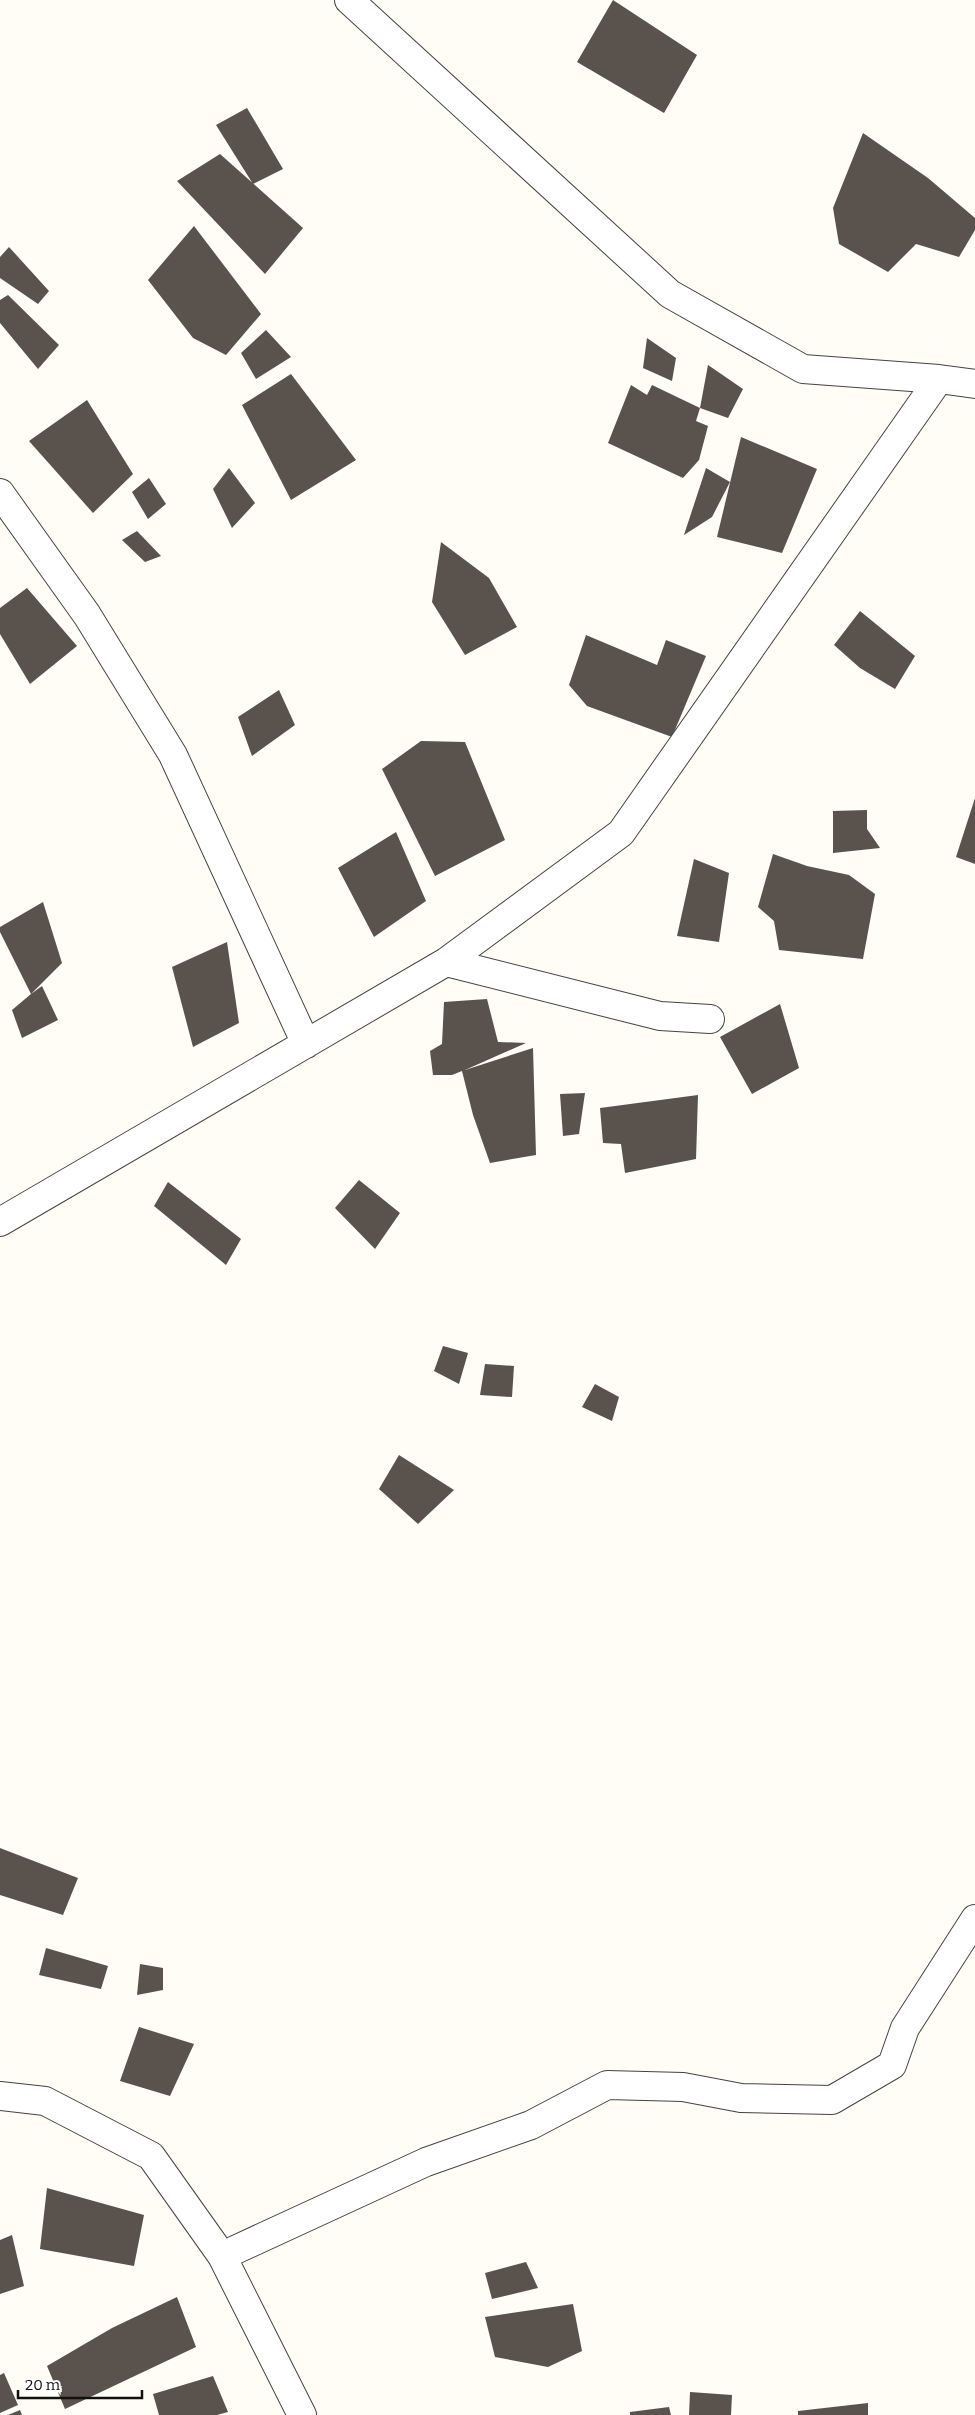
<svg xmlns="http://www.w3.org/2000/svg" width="975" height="2415" font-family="Bitter,serif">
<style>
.building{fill:#5a524d}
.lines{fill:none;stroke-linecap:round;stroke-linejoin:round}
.minor-casing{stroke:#444;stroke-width:30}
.minor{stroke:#fff;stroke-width:28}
</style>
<rect width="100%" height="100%" fill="#fffdf5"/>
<path class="building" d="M613 0 697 55 664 113 577 62Z
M247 108 283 169 253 184 216 125Z
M863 133 928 178 975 218V230L959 257 916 244 888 272 839 244 833 208Z
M220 154 303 228 265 274 177 181Z
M194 226 261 314 226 355 193 338 148 280Z
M9 247 49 291 38 304 0 278V257Z
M8 295 59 345 38 369 0 323V300Z
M266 330 291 357 256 379 241 353Z
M647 338 676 358 672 381 643 368Z
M708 365 743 389 728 418 700 408Z
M291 374 356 460 291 500 242 405Z
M631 385 647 395 652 385 700 408 696 421 708 426 699 460 683 478 608 443Z
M87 400 133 474 93 513 29 441Z
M741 437 817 469 782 553 717 537Z
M229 468 255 503 232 528 213 489Z
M706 468 730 482 712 517 684 535Z
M149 478 166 504 148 519 132 492Z
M137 531 161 556 145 562 122 540Z
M441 542 489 578 517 627 465 655 432 602Z
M27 588 77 646 30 684 0 634V608Z
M860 611 915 656 895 689 860 668 834 645Z
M586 635 657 665 666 640 706 656 672 737 587 706 569 685Z
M279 690 295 725 252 756 238 717Z
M421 741 465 742 505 840 435 876 382 769Z
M975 798V864L956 857Z
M867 810V829L880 848 833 853V811Z
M396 832 426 901 374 937 338 868Z
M773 854 807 866 849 875 875 894 863 959 779 950 774 921 758 907Z
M694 859 729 873 719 942 677 936Z
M43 902 62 963 31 994 42 986 58 1020 22 1038 12 1010 31 994 0 932V927Z
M227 942 239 1023 193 1047 172 967Z
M487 999 498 1042 526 1043 465 1070 533 1048 536 1155 490 1163 473 1115 462 1071 452 1075H433L430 1051 442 1044 444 1002Z
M780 1004 799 1068 752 1094 720 1037Z
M585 1093 579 1134 563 1136 560 1094Z
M698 1095 696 1159 625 1173 621 1144 603 1143 600 1108Z
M359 1180 400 1213 375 1249 335 1208Z
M168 1182 241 1239 226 1265 154 1206Z
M443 1346 468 1353 459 1384 434 1371Z
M485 1364 514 1366 512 1397 480 1395Z
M595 1384 619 1397 612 1421 582 1407Z
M399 1455 454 1490 418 1524 379 1489Z
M0 1848 78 1878 63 1915 0 1895Z
M46 1948 108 1966 101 1989 39 1975Z
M140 1964 163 1968V1990L137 1995Z
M139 2027 194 2044 170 2096 120 2081Z
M47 2188 144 2215 134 2266 40 2249Z
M12 2235 24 2286 0 2294V2240Z
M526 2262 538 2288 492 2299 485 2273Z
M177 2297 196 2347 65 2409 47 2366 112 2328Z
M573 2304 582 2351 548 2367 495 2357 485 2317Z
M4 2373 18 2405 0 2413V2375Z
M213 2376 228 2412 217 2415H159L153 2394Z
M690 2392 732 2395 731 2415H689Z
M868 2403V2415H798V2411Z
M669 2407 671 2415H630V2412Z
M20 2410 22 2415H8Z"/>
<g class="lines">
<g class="minor-casing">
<path id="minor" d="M349 0 670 294 803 369 939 379 975 384
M0 493 87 615 173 755 306 1044
M446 962 660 1016 710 1019
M0 1222 446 962 621 833 939 379
M0 2096 45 2101 151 2156 222 2256 302 2415
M222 2256 426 2162 531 2125 607 2085 683 2087 741 2098 832 2100 892 2065 905 2028 975 1919"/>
</g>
<use href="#minor" class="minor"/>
</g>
<path d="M18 2390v8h124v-8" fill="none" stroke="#111111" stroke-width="2.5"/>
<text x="25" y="2390" font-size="15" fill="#111111" stroke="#ffffff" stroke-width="4" paint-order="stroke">20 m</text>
</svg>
